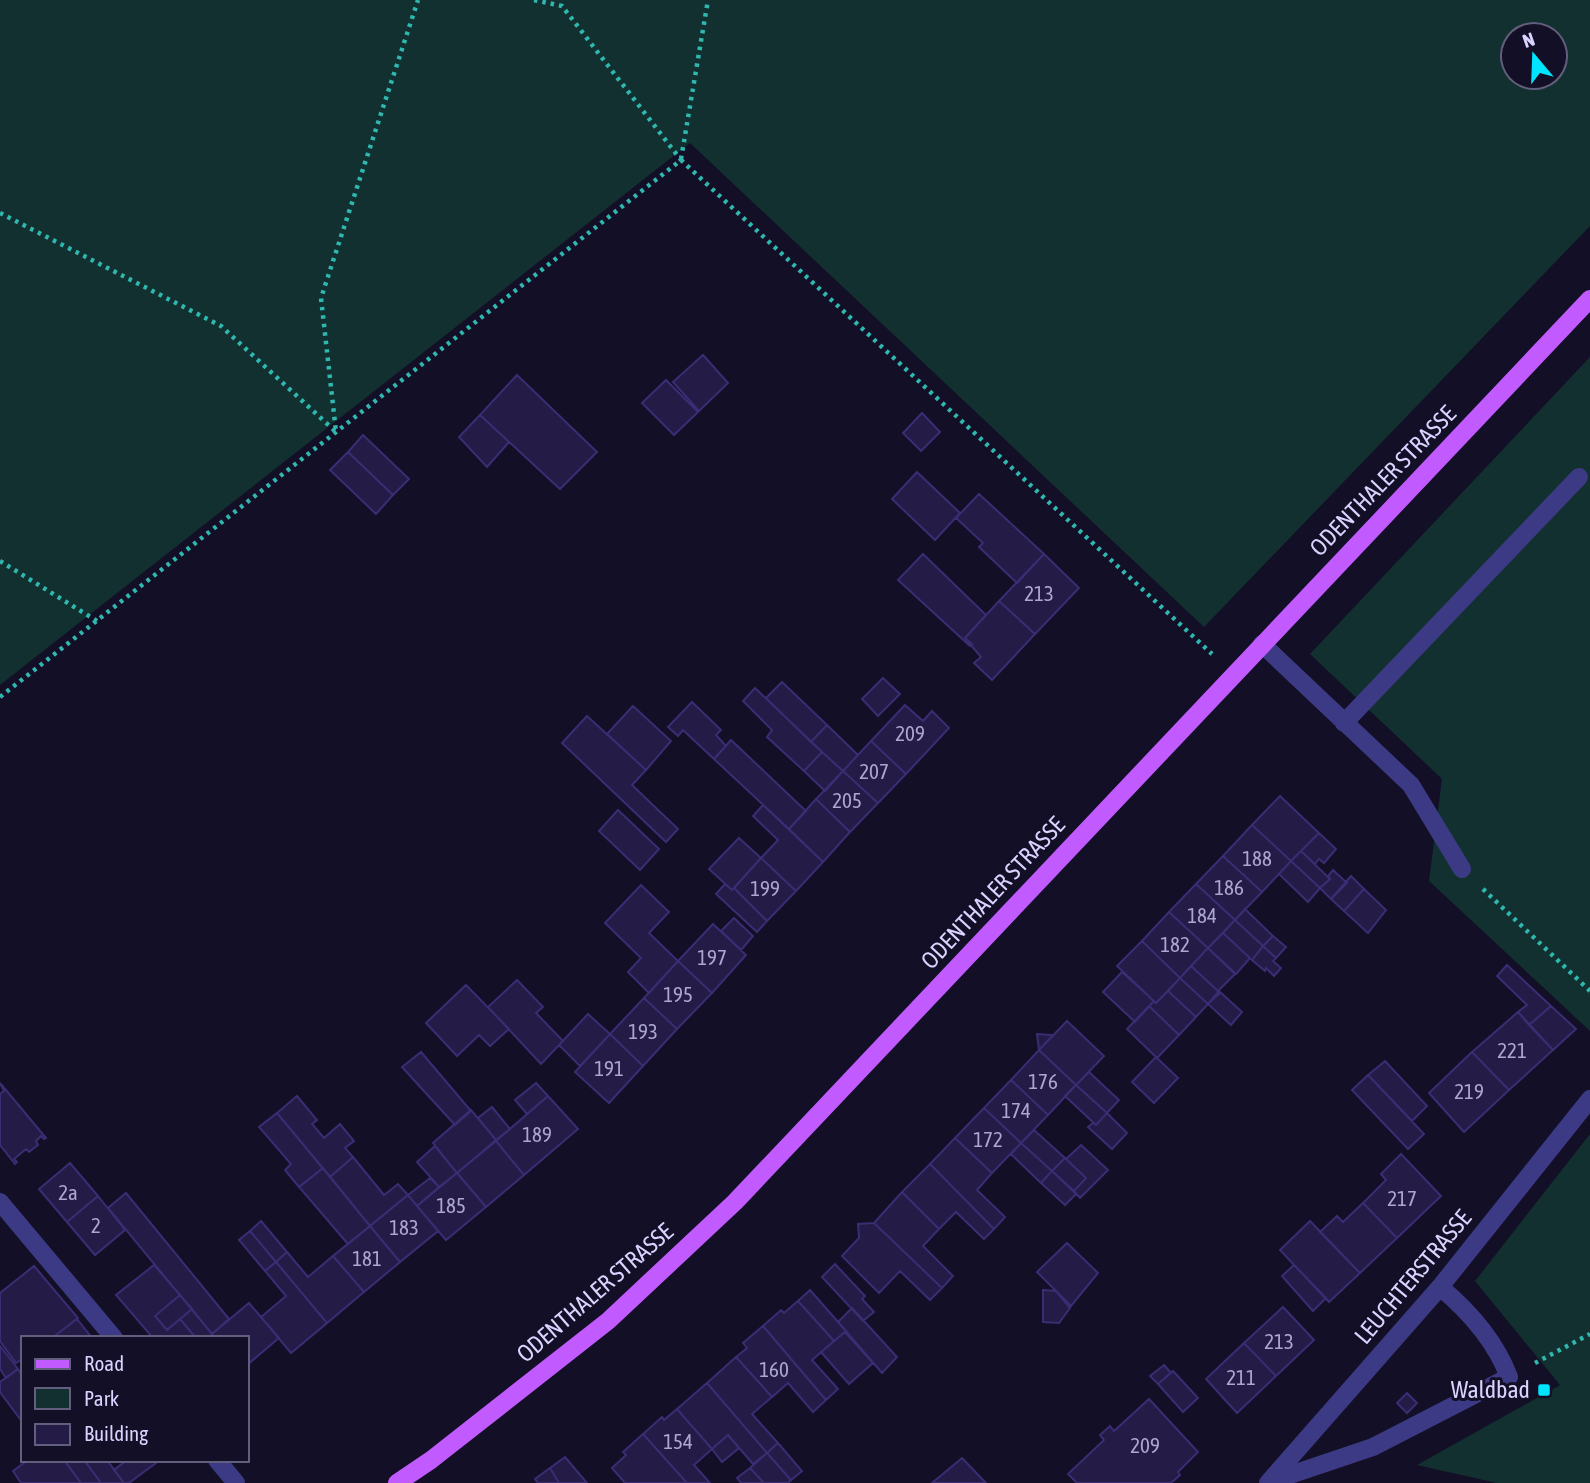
<svg xmlns="http://www.w3.org/2000/svg" width="1590" height="1483" font-family="'Asap Condensed',sans-serif">
<style>
.green{fill:#12302f;fill-rule:evenodd}
.building{fill:#241b47;stroke:#3b2d73;stroke-width:2}
.lines{fill:none;stroke-linecap:round;stroke-linejoin:round}
.path{stroke:#2fb8b0;stroke-width:4.5;stroke-dasharray:3.5 5;stroke-linecap:butt}
.minor{stroke:#3d3a85;stroke-width:18}
.major{stroke:#c25bff;stroke-width:18}
.poi-dot{fill:#00e5ff;stroke:#130f26;stroke-width:2.5}
.labels{text-anchor:middle;stroke-width:6;stroke-linejoin:round;paint-order:stroke}
.number-label{font-size:21px;fill:#aca6d1}
.street-label{font-size:24px;fill:#d9d4ff;stroke:#130f26}
.poi-label{font-size:24px;fill:#d9d4ff;stroke:#130f26;text-anchor:end}
</style>
<rect width="100%" height="100%" fill="#130f26"/>
<path class="green" d="M0 0H1590V226L1204 627 690 143 0 685ZM1513 35H1555V77H1513Z
M1590 357V1031L1429 881 1442 779 1310 654Z
M1590 1134V1483H1497L1417 1465 1560 1385 1475 1281Z"/>
<path class="building" d="M703 355 728 383 699 411 673 382Z
M517 375 597 452 560 489 480 415Z
M666 380 698 412 674 435 642 403Z
M922 413 940 432 921 451 903 433Z
M480 415 509 442 487 467 459 437Z
M363 435 409 479 393 495 348 452Z
M348 452 393 495 376 514 330 470Z
M917 472 960 513 935 540 892 499Z
M979 494 1044 554 1017 583 979 547 983 543 956 518Z
M923 554 986 615 965 638 972 644 970 646 898 580Z
M1044 554 1079 588 1035 634 999 601Z
M999 601 1035 634 992 680 974 663 981 657 965 638Z
M883 678 900 694 878 716 862 699Z
M782 682 827 725 811 742 766 698Z
M755 688 822 752 804 771 767 737 772 730 743 701Z
M692 702 721 730 716 735 726 746 714 759 683 730 678 736 668 727Z
M905 705 923 721 932 711 949 728 906 774 871 741Z
M633 706 671 741 646 770 607 734Z
M587 716 646 770 632 785 678 829 666 842 562 743Z
M827 725 858 755 843 771 811 742Z
M731 740 806 811 789 829 714 759Z
M871 741 906 774 878 803 843 771Z
M822 752 843 771 825 791 804 771Z
M843 771 878 803 850 832 816 799Z
M1280 796 1319 833 1291 861 1252 825Z
M816 799 850 832 823 862 789 829Z
M763 805 823 862 796 891 761 858 778 840 753 816Z
M618 810 659 849 640 870 599 831Z
M1252 825 1291 861 1262 892 1223 856Z
M1319 833 1336 849 1324 863 1319 859 1315 864 1301 851Z
M739 838 761 858 732 890 709 869Z
M1301 851 1330 879 1320 888 1291 861Z
M1223 856 1262 892 1235 920 1196 884Z
M761 858 796 891 767 921 734 888Z
M1291 861 1320 888 1308 902 1279 874Z
M1333 870 1347 883 1331 899 1320 888 1330 879 1328 876Z
M1351 876 1364 889 1344 911 1331 899Z
M725 884 732 890 734 888 767 921 757 932 716 894Z
M1196 884 1235 920 1208 948 1169 912Z
M641 885 669 912 649 933 678 961 649 993 628 972 641 958 605 923Z
M1364 889 1386 910 1368 933 1344 911Z
M1245 909 1273 936 1263 946 1235 920Z
M1169 912 1208 948 1180 978 1142 941Z
M734 918 753 936 741 950 721 931Z
M1235 920 1263 946 1252 960 1223 933Z
M713 924 746 955 712 993 678 961Z
M1223 933 1250 958 1236 974 1208 948Z
M1273 936 1286 947 1276 958 1263 946Z
M1142 941 1180 978 1156 1003 1117 966Z
M1263 946 1276 958 1273 961 1281 968 1274 976 1266 968 1265 971 1252 960Z
M1208 948 1235 974 1218 991 1191 966Z
M678 961 712 993 677 1029 644 998Z
M1507 965 1551 1006 1529 1025 1518 1012 1527 1005 1497 976Z
M1191 966 1220 993 1208 1004 1180 978Z
M1122 972 1154 1001 1135 1022 1103 992Z
M1180 978 1208 1004 1196 1017 1168 991Z
M517 980 543 1007 536 1013 563 1041 541 1064 488 1007Z
M466 985 509 1029 490 1046 479 1035 457 1056 426 1023Z
M1168 991 1196 1017 1179 1035 1149 1006 1154 1001 1156 1003Z
M1219 991 1242 1012 1231 1025 1208 1004Z
M644 998 677 1029 643 1066 610 1034Z
M1149 1006 1179 1035 1157 1058 1127 1029Z
M1551 1006 1576 1029 1553 1050 1529 1025Z
M1518 1012 1553 1050 1509 1090 1472 1052Z
M588 1014 610 1034 580 1066 559 1045Z
M1067 1021 1104 1056 1076 1085 1039 1050Z
M610 1034 643 1066 609 1103 575 1072Z
M1037 1034 1053 1035 1039 1050Z
M1039 1050 1076 1085 1048 1115 1011 1080Z
M421 1052 471 1111 455 1125 402 1067Z
M1472 1052 1509 1090 1464 1132 1429 1093Z
M1156 1057 1178 1078 1154 1103 1132 1082Z
M1385 1061 1427 1106 1412 1121 1368 1075Z
M1089 1072 1119 1100 1107 1113 1076 1085Z
M1368 1075 1424 1134 1408 1149 1352 1090Z
M1011 1080 1048 1115 1021 1143 984 1108Z
M0 1083 46 1138 44 1139 41 1136 36 1141 38 1145 29 1152 26 1149 14 1159 17 1162 15 1164 0 1145V1094L4 1091Z
M536 1083 548 1096 527 1114 515 1100Z
M1076 1085 1107 1113 1096 1125 1065 1096Z
M297 1096 317 1120 312 1124 324 1138 340 1124 354 1141 345 1148 353 1157 330 1177 277 1113Z
M548 1096 578 1129 524 1175 496 1141Z
M492 1107 510 1129 496 1140 478 1118Z
M984 1108 1021 1143 992 1173 955 1138Z
M471 1110 496 1140 457 1173 433 1143Z
M277 1113 323 1168 299 1187 285 1170 291 1164 259 1127Z
M1107 1113 1127 1133 1112 1149 1088 1127 1093 1123 1096 1125Z
M1034 1130 1065 1158 1052 1171 1021 1143Z
M955 1138 992 1173 977 1190 1005 1217 994 1229 930 1164Z
M496 1141 524 1175 486 1207 457 1173Z
M1021 1143 1052 1171 1041 1183 1011 1154Z
M1081 1145 1108 1170 1080 1198 1074 1191 1086 1178 1066 1159Z
M435 1146 457 1173 439 1187 417 1162Z
M1401 1154 1441 1196 1397 1238 1363 1203 1386 1180 1381 1174Z
M353 1157 384 1195 398 1184 408 1195 370 1226 330 1177Z
M1065 1158 1086 1178 1074 1191 1052 1171Z
M70 1163 98 1196 67 1222 39 1189Z
M930 1164 994 1229 984 1239 956 1212 939 1229 902 1192Z
M323 1168 370 1226 348 1244 299 1187Z
M1052 1171 1076 1194 1065 1205 1041 1183Z
M457 1173 486 1207 446 1240 417 1206Z
M430 1178 439 1187 417 1206 408 1195Z
M902 1192 939 1229 923 1246 953 1276 942 1288 874 1223Z
M126 1193 229 1319 212 1334 108 1208Z
M408 1195 438 1231 400 1262 370 1226Z
M98 1196 125 1230 95 1255 67 1222Z
M1363 1203 1397 1238 1360 1273 1320 1232 1337 1216 1343 1222Z
M261 1221 287 1252 276 1262 250 1231Z
M1310 1221 1360 1273 1329 1302 1280 1250Z
M874 1223 942 1288 930 1300 900 1271 879 1293 842 1256 859 1238 858 1224Z
M370 1226 400 1262 364 1292 333 1256Z
M250 1231 276 1262 265 1271 239 1240Z
M1067 1243 1098 1273 1071 1306 1037 1272Z
M287 1252 308 1277 333 1256 364 1292 327 1323 276 1262Z
M276 1262 327 1323 291 1353 261 1317 286 1296 265 1271Z
M835 1264 865 1296 862 1299 874 1312 863 1321 822 1277Z
M154 1265 180 1295 155 1316 167 1330 180 1319 196 1338H153L116 1295Z
M1294 1265 1326 1298 1313 1311 1282 1276Z
M34 1266 78 1318 52 1338H23V1359L16 1363 0 1341V1293Z
M810 1290 846 1331 834 1341 798 1301Z
M1043 1290 1056 1291 1070 1308 1059 1323 1043 1322Z
M180 1295 192 1309 167 1330 155 1316Z
M798 1301 834 1341 812 1360 838 1389 826 1400 763 1326 781 1310 784 1313Z
M249 1303 279 1338 247 1365V1338H216L212 1334Z
M1283 1307 1314 1340 1276 1376 1244 1343Z
M852 1308 897 1357 882 1373 838 1322Z
M192 1309 212 1334 207 1338H196L180 1319Z
M77 1319 92 1338H52Z
M763 1326 826 1400 813 1412 788 1383 772 1397 736 1357 747 1348 743 1343Z
M845 1332 873 1363 849 1384 821 1352Z
M1244 1343 1276 1376 1237 1413 1206 1379Z
M0 1346 18 1369 6 1378 0 1369Z
M736 1357 772 1397 752 1414 778 1443 767 1453 707 1383Z
M1164 1365 1171 1373 1158 1384 1150 1376Z
M18 1369 23 1377V1423L0 1392V1382Z
M1173 1371 1198 1398 1183 1412 1158 1384Z
M707 1383 767 1453 753 1464 728 1435 712 1449 677 1409Z
M1407 1393 1417 1403 1407 1413 1397 1403Z
M1149 1399 1198 1452 1178 1472 1180 1475 1171 1483H1077L1068 1474 1104 1440 1100 1435 1110 1426 1114 1431Z
M677 1409 712 1449 694 1465 710 1483H687L643 1434 662 1417 664 1420Z
M643 1434 687 1483H625L612 1468 626 1455 623 1452Z
M728 1435 739 1448 722 1462 712 1449Z
M778 1443 802 1471 791 1480 767 1453Z
M767 1453 791 1480 788 1483H764L750 1468Z
M565 1457 587 1483H559L550 1468Z
M962 1458 986 1483H932Z
M28 1460H64L81 1483H21L13 1471Z
M64 1460H84L101 1483H81Z
M84 1460H107L124 1483H101Z
M127 1460H160L129 1483H124L114 1470Z
M550 1468 559 1483H538L535 1479Z
M750 1468 764 1483H741L737 1478Z"/>
<g class="lines">
<path class="path" d="M534 0 562 6 681 160
M681 159 708 0
M0 213 221 326 336 432 321 298 418 0
M0 561 97 621
M0 697 681 160 1212 654
M1483 889 1590 991
M1535 1363 1590 1334"/>
<path class="minor" d="M1262 644 1411 785 1462 869
M1344 723 1579 477
M0 1202 114 1338
M217 1460 236 1483
M1269 1482 1373 1447 1509 1377C1495 1340 1470 1312 1440 1287
M1268 1483 1440 1287 1590 1099"/>
<path class="major" d="M397 1483 431 1460 608 1321 735 1202 1590 299"/>
</g>
<rect class="poi-dot" x="1537" y="1383" width="14" height="14" rx="3.5"/>
<g class="labels">
<g class="number-label">
<text x="1039" y="601">213</text>
<text x="910" y="741">209</text>
<text x="874" y="779">207</text>
<text x="847" y="808">205</text>
<text x="1257" y="866">188</text>
<text x="1229" y="895">186</text>
<text x="765" y="896">199</text>
<text x="1202" y="923">184</text>
<text x="1175" y="952">182</text>
<text x="712" y="965">197</text>
<text x="678" y="1002">195</text>
<text x="643" y="1039">193</text>
<text x="1512" y="1058">221</text>
<text x="609" y="1076">191</text>
<text x="1043" y="1089">176</text>
<text x="1469" y="1099">219</text>
<text x="1016" y="1118">174</text>
<text x="537" y="1142">189</text>
<text x="988" y="1147">172</text>
<text x="68" y="1200">2a</text>
<text x="1402" y="1206">217</text>
<text x="451" y="1213">185</text>
<text x="96" y="1233">2</text>
<text x="404" y="1235">183</text>
<text x="367" y="1266">181</text>
<text x="1279" y="1349">213</text>
<text x="774" y="1377">160</text>
<text x="1241" y="1385">211</text>
<text x="678" y="1449">154</text>
<text x="1145" y="1453">209</text>
</g>
<g class="street-label">
<text transform="translate(1383 481) rotate(-46)" y="8">ODENTHALER STRASSE</text>
<text transform="translate(993 893) rotate(-47)" y="8">ODENTHALER STRASSE</text>
<text transform="translate(1413 1277) rotate(-50)" y="8">LEUCHTERSTRASSE</text>
<text transform="translate(595 1293) rotate(-41)" y="8">ODENTHALER STRASSE</text>
</g>
<g class="poi-label">
<text x="1530" y="1398">Waldbad</text>
</g>
</g>
<rect x="21" y="1336" width="228" height="126" fill="#130f26" stroke="#625e7d" stroke-width="2"/>
<rect x="35" y="1359" width="35" height="10" fill="#c25bff" stroke="#625e7d" stroke-width="2"/>
<text x="84" y="1371" font-size="21" fill="#d9d4ff">Road</text>
<rect x="35" y="1388" width="35" height="21" fill="#12302f" stroke="#625e7d" stroke-width="2"/>
<text x="84" y="1406" font-size="21" fill="#d9d4ff">Park</text>
<rect x="35" y="1424" width="35" height="21" fill="#241b47" stroke="#625e7d" stroke-width="2"/>
<text x="84" y="1441" font-size="21" fill="#d9d4ff">Building</text>
<g transform="translate(1534 56) rotate(341)"><circle r="33" fill="#130f26" stroke="#625e7d" stroke-width="2"/>
<path d="M0-5L12 26L0 18L-12 26Z" fill="#00e5ff"/>
<text y="-10" font-size="19" font-weight="bold" text-anchor="middle" fill="#d9d4ff">N</text>
</g>
</svg>
